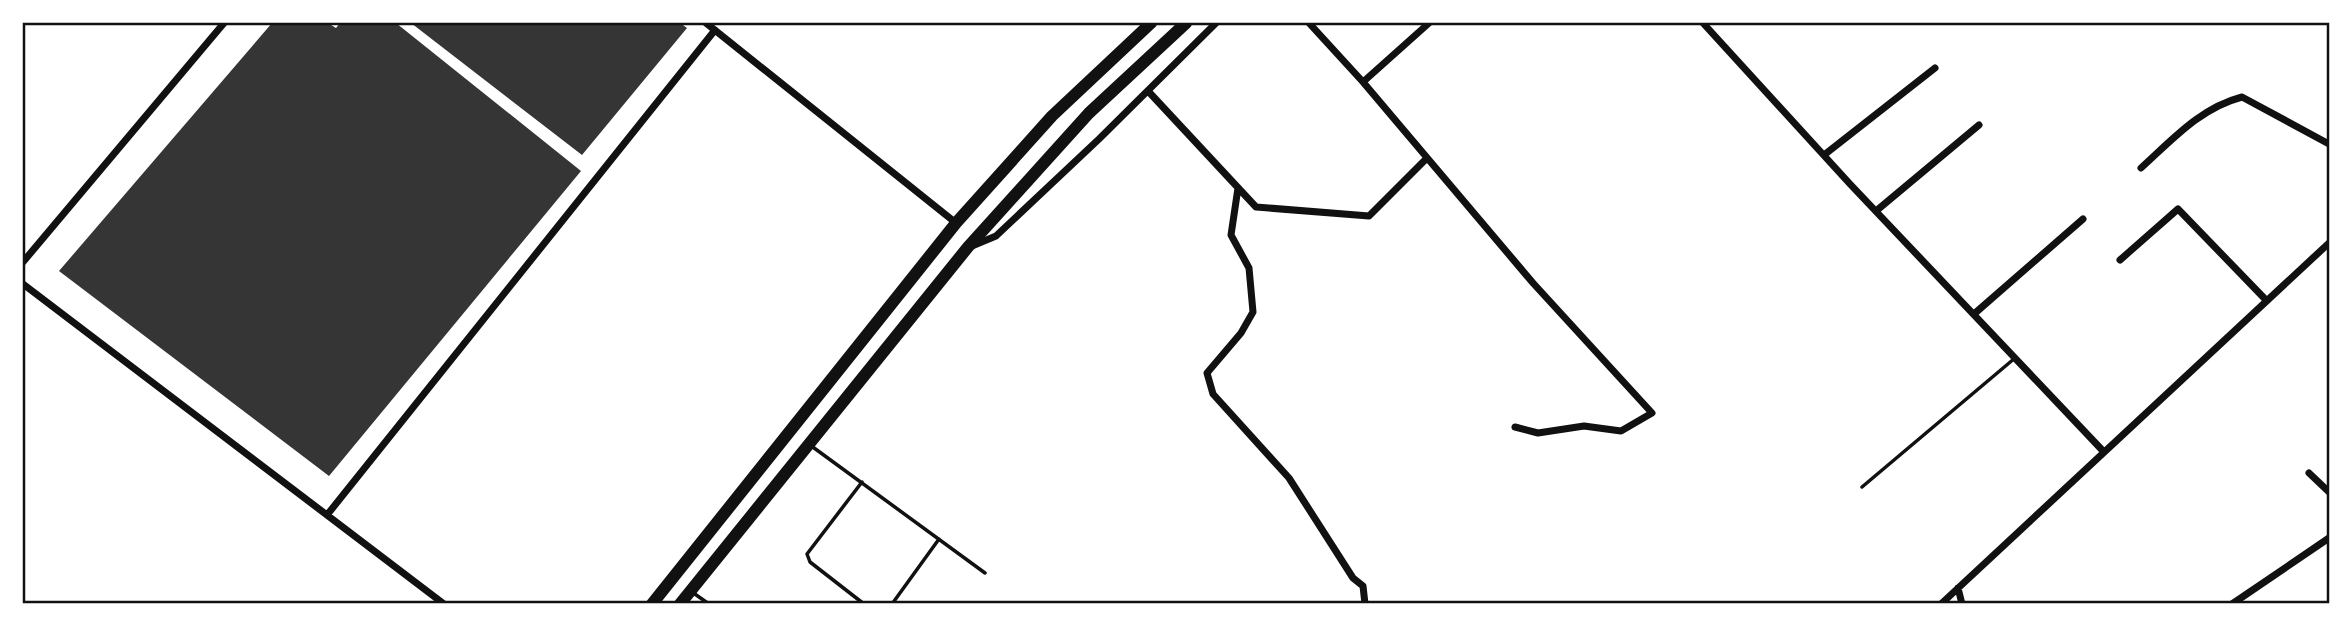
<svg xmlns="http://www.w3.org/2000/svg" width="2352" height="627" font-family="'Exo 2',sans-serif">
<style>
.building{fill:#353535}
.lines{fill:none;stroke-linecap:round;stroke-linejoin:round}
.service{stroke:#111;stroke-width:3.5}
.minor{stroke:#111;stroke-width:7}
.primary{stroke:#111;stroke-width:12}
.neatline{fill:none;stroke:#111;stroke-width:2.5}
</style>
<rect width="100%" height="100%" fill="#fff"/>
<path class="building" d="M272 23H328L336 28 340 23H396L581 171 329 476 59 271Z
M411 23H680L687 28 582 155Z"/>
<g class="lines">
<path class="service" d="M810 445 985 573
M862 482 807 554 810 562 864 604
M1862 487 2015 358
M692 592 709 604
M892 604 939 539"/>
<path class="minor" d="M706 23 956 223
M1309 23 1363 82 1533 283 1652 413 1621 431 1584 426 1538 433 1515 427
M1703 23 1850 184 2104 452
M1363 82 1429 23
M1148 91 1256 207 1369 216 1426 159
M1824 155 1935 68
M2141 168C2172 140 2200 108 2242 97L2329 144
M1238 188 1231 235 1249 268 1253 312 1241 333 1207 373 1213 394 1289 478 1353 578 1363 586 1365 604
M1876 211 1979 125
M972 246 996 236 1099 139 1216 23
M2120 260 2178 209 2266 300
M23 262 224 23
M23 284 444 604
M1974 314 2083 219
M2309 473 2329 492
M327 515 715 30
M1958 588 1962 604
M1941 604 2329 243
M2232 604 2329 538"/>
<path class="primary" d="M652 604 956 223 1052 116 1151 23
M680 604 968 247 1089 113 1186 23"/>
</g>
<rect width="2352" height="627" fill="none" stroke="#ffffff" stroke-width="49"/>
<rect x="24" y="24" width="2304" height="578" class="neatline"/>
</svg>
